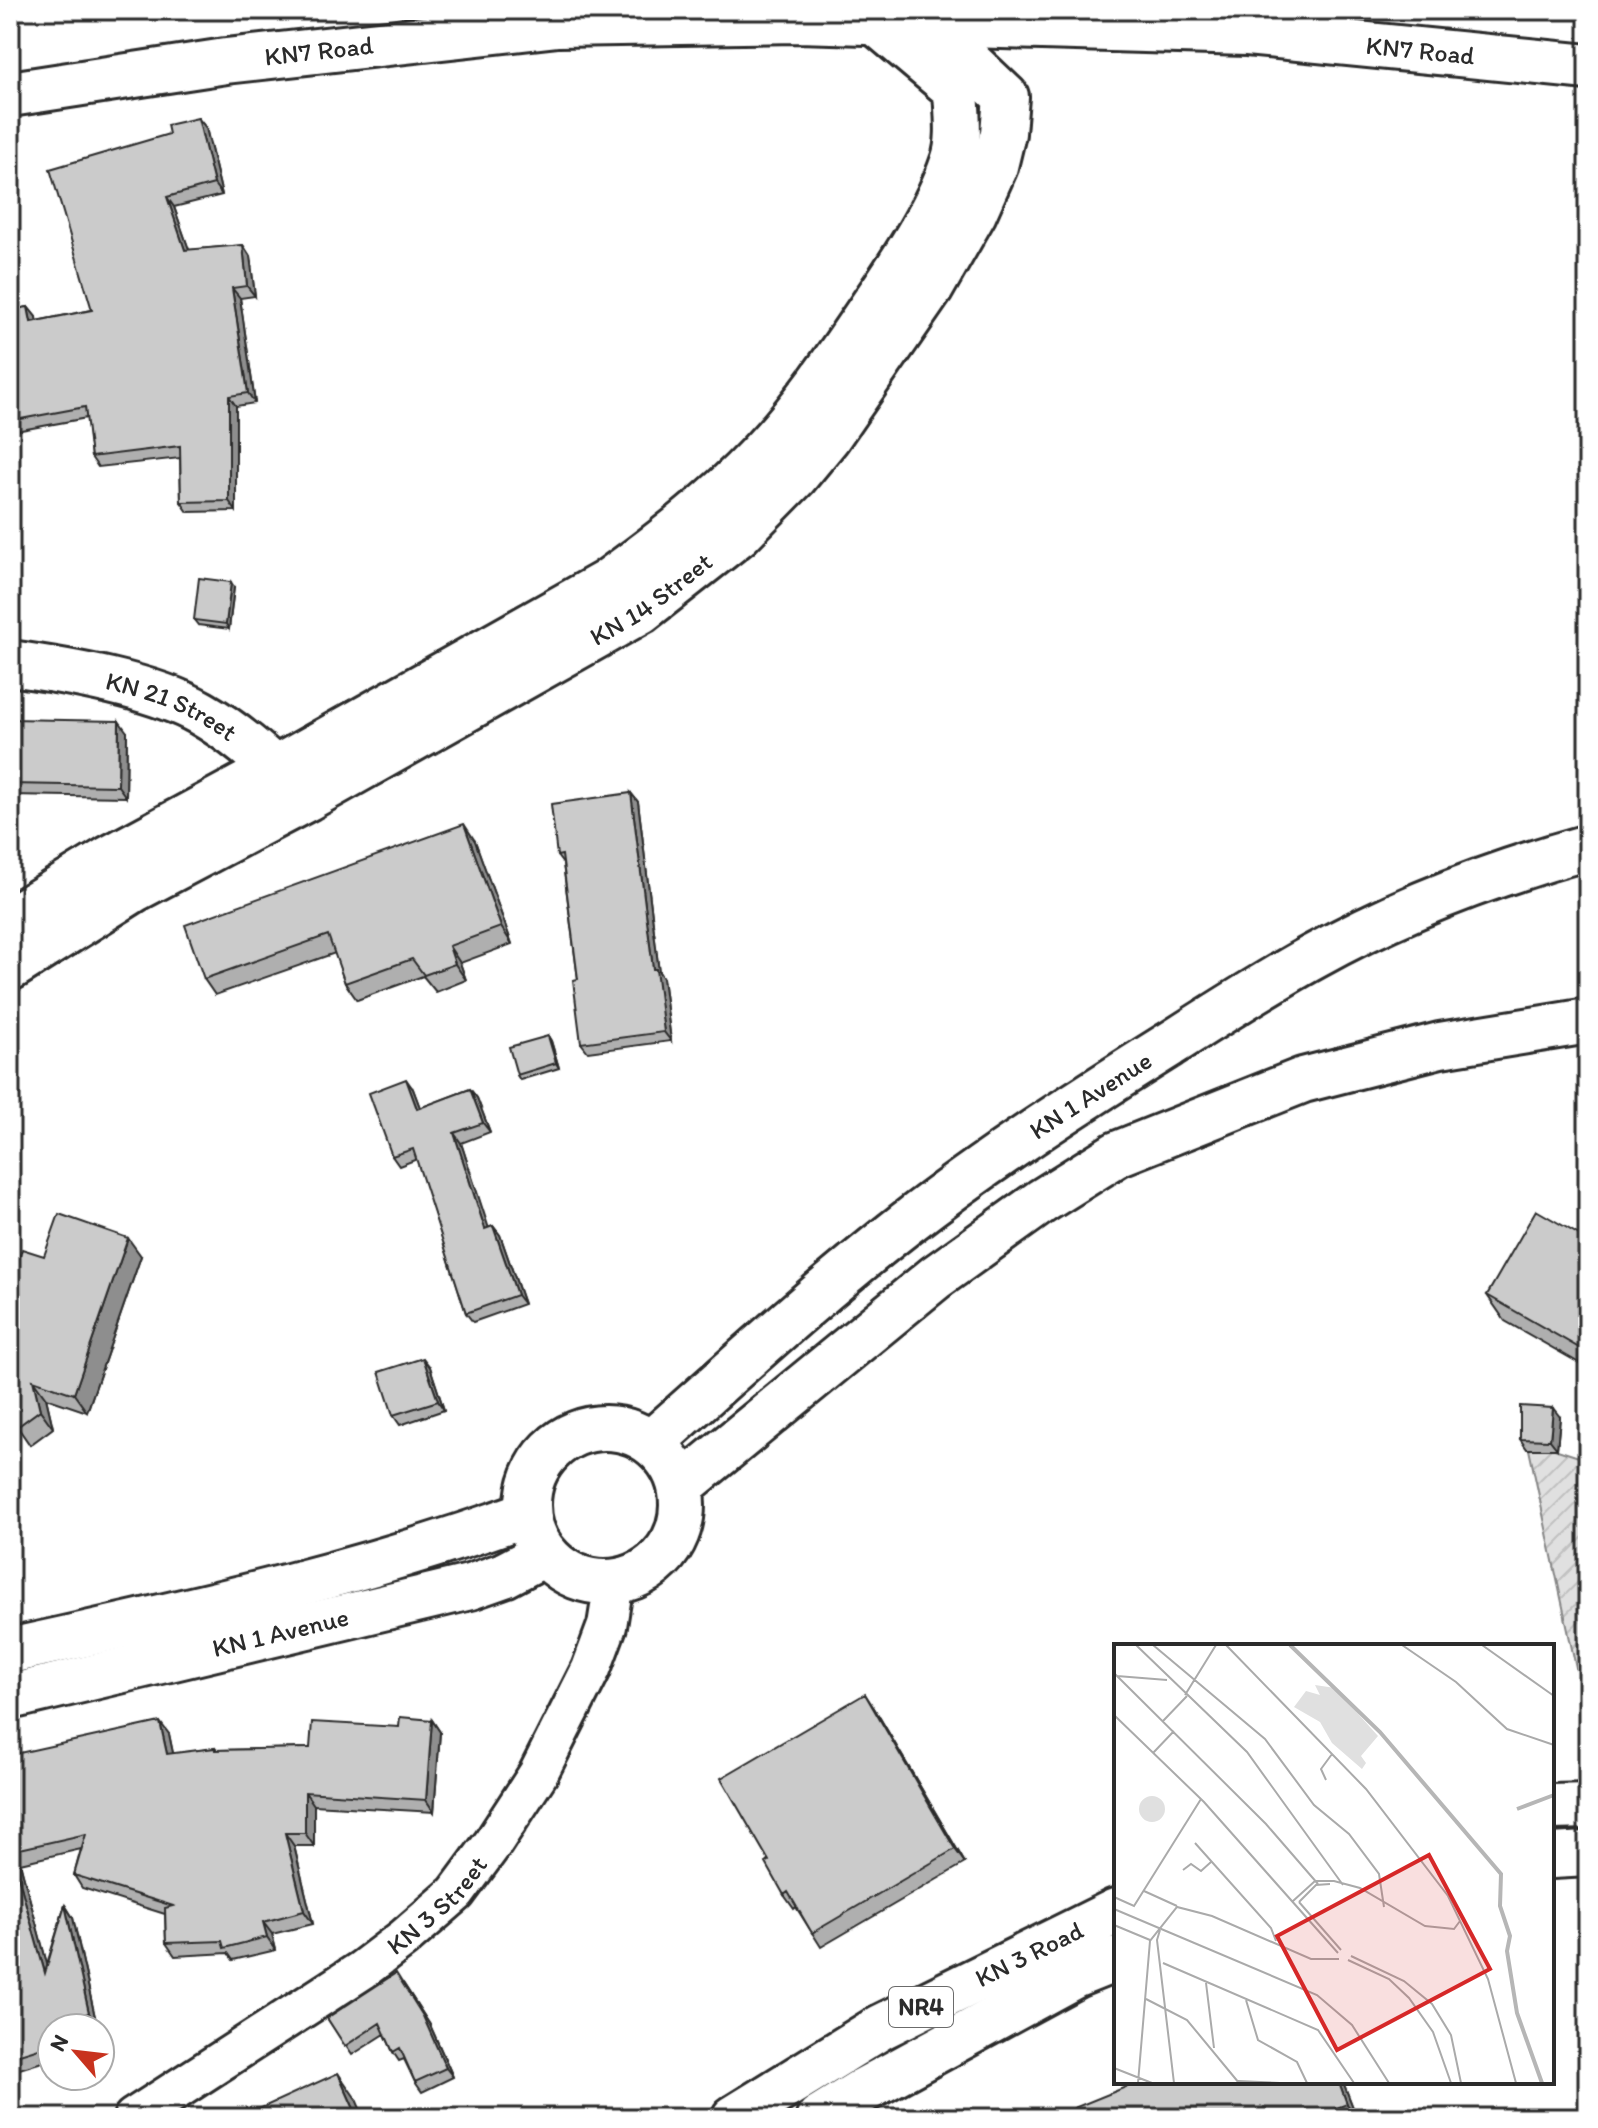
<svg xmlns="http://www.w3.org/2000/svg" width="1598" height="2128" font-family="Itim,sans-serif">
<style>
.garden{fill:url(#garden-furrows);stroke:#868686;stroke-width:2}
.lines{fill:none;stroke-linecap:round;stroke-linejoin:round}
.minor-casing{stroke:#2b2b2b;stroke-width:44}
.tertiary-casing{stroke:#2b2b2b;stroke-width:50}
.primary-casing{stroke:#2b2b2b;stroke-width:50}
.trunk-casing{stroke:#2b2b2b;stroke-width:50}
.minor{stroke:#fff;stroke-width:38}
.tertiary{stroke:#fff;stroke-width:44}
.primary{stroke:#fff;stroke-width:44}
.trunk{stroke:#fff;stroke-width:44}
.wall{fill:#afafaf;stroke:#2b2b2b;stroke-width:2}
.shaded-wall{fill:#8e8e8e;stroke:#2b2b2b;stroke-width:2}
.building{fill:#cbcbcb;stroke:#2b2b2b;stroke-width:2}
.labels{text-anchor:middle;stroke-width:7;stroke-linejoin:round;paint-order:stroke}
.shield{fill:#fff;stroke:#6b6b6b;stroke-width:2}
.shield-label{font-size:24px;font-weight:bold;fill:#2b2b2b}
.street-label{font-size:26px;fill:#2b2b2b;stroke:#fff}
.inset-river{fill:none;stroke:#b6b6b6;stroke-width:4}
.inset-road{fill:none;stroke:#aaa;stroke-width:2}
.view{fill:#d62828;fill-opacity:0.15;stroke:#d62828;stroke-width:4}
.inset-edge{fill:none;stroke:#2b2b2b;stroke-width:4}
</style>
<defs>
<pattern id="garden-furrows" width="10" height="10" patternUnits="userSpaceOnUse" patternTransform="scale(2)"><rect width="10" height="10" fill="#e0e0e0"/><path d="M-1 1l2-2M0 10L10 0M9 11l2-2" fill="none" stroke="#c0c0c0"/></pattern>
</defs>
<rect width="100%" height="100%" fill="#fff"/>
<filter id="ink" filterUnits="userSpaceOnUse"><feTurbulence type="fractalNoise" baseFrequency=".0125" numOctaves="2"/><feDisplacementMap in="SourceGraphic" scale="16" xChannelSelector="R" yChannelSelector="G"/><feConvolveMatrix kernelMatrix="1 2 1 2 8 2 1 2 1" color-interpolation-filters="sRGB"/></filter>
<g filter="url(#ink)">
<path class="garden" d="M1527 1440 1588 1460V1677H1578Z"/>
<g class="lines">
<g class="minor-casing">
<g id="minor">
<path id="s1" d="M133 2118 362 1970 403 1939 456 1893 493 1843 538 1774 591 1669 607 1626 614 1582"/>
</g>
</g>
<g class="tertiary-casing">
<g id="tertiary">
<path id="s2" d="M10 663C67 671 152 685 201 713 236 733 265 760 294 786"/>
<path d="M10 919 110 858 275 769 606 583C660 544 714 503 759 455 803 409 838 357 873 305 902 263 937 210 953 162 961 140 957 113 956 90L874 21"/>
<path id="s3" d="M10 968 135 889 308 798 641 611 739 534 795 477 828 437 931 288 974 213 995 166 1003 133 1006 97 928 23"/>
<circle cx="605" cy="1505" r="77"/>
<path id="s4" d="M652 1442C735 1369 817 1293 904 1225 989 1159 1078 1102 1169 1045 1216 1015 1264 984 1313 957 1399 909 1494 873 1588 847"/>
<path d="M681 1486 936 1277 1042 1201 1117 1154 1303 1080 1440 1045 1588 1021"/>
<path d="M10 1651C185 1612 359 1575 528 1513"/>
<path id="s5" d="M10 1697 470 1587 504 1575 544 1554"/>
</g>
</g>
<g class="primary-casing">
<g id="primary">
<path id="s6" d="M10 94 226 61 558 24 798 20 1247 33 1588 67"/>
</g>
</g>
<g class="trunk-casing">
<g id="trunk">
<path d="M1552 1807 1588 1806"/>
<path d="M1552 1856 1588 1854"/>
<path id="s7" d="M734 2118 881 2027 1116 1911"/>
<path d="M819 2118 864 2090 1076 1975 1116 1959"/>
</g>
</g>
<use href="#minor" class="minor"/>
<use href="#tertiary" class="tertiary"/>
<use href="#primary" class="primary"/>
<use href="#trunk" class="trunk"/>
</g>
<path class="wall" d="M198 118 206 128 222 195 174 207 189 250 243 245 250 256 255 296 240 298 255 403 236 406V511L188 512 181 502 180 458 98 467 91 457 87 418 10 432V310L28 307 36 317V321L92 310 169 134Z
M234 587 229 629 198 625 194 620Z
M10 719 127 732 126 797 10 795Z
M631 793 638 802 659 972 663 978 671 1041 588 1052 581 1043 578 979 563 864 557 856Z
M475 841 512 944 460 963 466 980 436 992 423 976 357 1000 345 983 335 953 215 995 204 979Z
M548 1036 551 1041 559 1068 520 1080 517 1075Z
M413 1089 420 1108 470 1089 477 1098 490 1132 461 1143 488 1228 493 1226 500 1235 524 1304 473 1322 466 1313 417 1159 399 1166 392 1156Z
M1588 1240V1368L1505 1321 1487 1295Z
M44 1256H141L87 1412 46 1398 53 1428 30 1445 14 1422 10 1425V1284Z
M430 1367 444 1410 400 1425 393 1415Z
M1560 1417 1557 1449H1527L1520 1439Z
M874 1708 965 1863 821 1947 796 1907 794 1909 784 1895 769 1861Z
M432 1720 440 1732 434 1812 314 1805V1846H294L313 1924 272 1934 276 1950 233 1960 228 1953 175 1956 166 1943 165 1914 82 1888 74 1875 81 1849 20 1863 47 1964 65 1905 73 1918 97 2026 88 2028H52V2059L10 2072V1755L169 1734 173 1754 215 1748 217 1750 310 1748Z
M403 1983 430 2025 453 2077 422 2092 415 2082 404 2059 399 2061 393 2052 385 2034 352 2055 327 2018Z
M1138 2082H1343L1357 2118H1078Z"/>
<path class="shaded-wall" d="M198 118 206 128 222 195 214 184Z
M167 197 174 207 193 261 185 250Z
M243 245 250 256 255 296 247 286Z
M232 288 240 298 255 403 248 393Z
M28 307 36 317 38 332 31 322Z
M229 396 236 406V511L229 501Z
M231 582 234 587 229 629 226 624Z
M119 721 127 732 126 797 118 786Z
M631 793 638 802 659 972 663 978 671 1041 664 1032 653 969Z
M10 801 13 824 10 820Z
M464 824 475 841 512 944 501 927Z
M449 946 460 963 466 980 455 964Z
M548 1036 551 1041 559 1068 556 1063Z
M406 1079 413 1089 424 1118 417 1109Z
M470 1089 477 1098 490 1132 483 1123Z
M454 1133 461 1143 492 1238 485 1229Z
M493 1226 500 1235 524 1304 517 1295Z
M128 1238 141 1256 87 1412 74 1394Z
M423 1358 430 1367 444 1410 438 1401Z
M33 1380 46 1398 53 1428 40 1410Z
M1553 1408 1560 1417 1557 1449 1550 1440Z
M865 1694 874 1708 965 1863 955 1849Z
M432 1720 440 1732 434 1812 426 1800Z
M160 1722 169 1734 176 1767 167 1754Z
M305 1792 314 1805V1846L305 1833Z
M285 1833 294 1846 313 1924 304 1911Z
M11 1851 20 1863 53 1986 45 1973Z
M65 1905 73 1918 97 2026 89 2013Z
M263 1922 272 1934 276 1950 267 1937Z
M403 1983 430 2025 453 2077 446 2068Z
M338 2073 356 2099 364 2118H358Z
M1339 2082H1343L1357 2118 1347 2104Z"/>
<path class="building" d="M198 118 214 184 167 197 185 250 243 245 247 286 232 288 248 393 229 396V501L181 502 180 446 91 457 85 407 10 421V310L28 307 31 322 92 310 50 169 169 134 167 125Z
M199 578 231 582 226 624 194 620Z
M10 719 119 721 118 786 10 784Z
M631 793 653 969H656L664 1032 581 1043 573 980 578 979 562 855 557 856 551 804Z
M464 824 501 927 449 946 455 964 424 975 412 959 345 983 328 935 204 979 185 925Z
M548 1036 556 1063 517 1075 509 1047Z
M406 1079 417 1109 470 1089 483 1123 454 1133 485 1229 493 1226 517 1295 466 1313 413 1149 392 1156 369 1093Z
M1536 1210 1588 1240V1353L1487 1295Z
M59 1214 128 1238 74 1394 33 1380 40 1410 17 1427 10 1416V1284L22 1249 44 1256Z
M423 1358 438 1401 393 1415 379 1372Z
M1520 1406 1553 1408 1550 1440 1520 1439Z
M865 1694 955 1849 812 1933 788 1892 784 1895 766 1863 769 1861 721 1778Z
M400 1717 432 1720 426 1800 305 1792V1833H285L304 1911 263 1922 267 1937 224 1948 222 1941 166 1943 165 1908 173 1906 74 1875 86 1834 11 1851 45 1973 65 1905 89 2013 56 2021 58 2028H52V2044L10 2057V1755L160 1722 167 1754 215 1748V1750L310 1748 312 1722 399 1727Z
M396 1973 423 2016 446 2068 415 2082 400 2048 393 2052 380 2023 345 2046 327 2018Z
M338 2073 358 2118H263L259 2109Z
M1138 2082H1339L1347 2104 1312 2118H1078L1074 2108Z"/>
</g>
<g class="labels">
<rect class="shield" x="889" y="1987" width="64" height="40" rx="6"/>
<g class="shield-label">
<text x="921" y="2015">NR4</text>
</g>
<g class="street-label">
<text dy="9" stroke="none"><textPath href="#s6" startOffset="1416">KN7 Road</textPath></text>
<text dy="9" stroke="none"><textPath href="#s6" startOffset="312">KN7 Road</textPath></text>
<text dy="9" stroke="none"><textPath href="#s3" startOffset="740">KN 14 Street</textPath></text>
<text dy="9" stroke="none"><textPath href="#s2" startOffset="168">KN 21 Street</textPath></text>
<text dy="9" stroke="none"><textPath href="#s4" startOffset="560">KN 1 Avenue</textPath></text>
<text dy="9" stroke="none"><textPath href="#s5" startOffset="278">KN 1 Avenue</textPath></text>
<text dy="9" stroke="none"><textPath href="#s1" startOffset="372">KN 3 Street</textPath></text>
<text dy="9" stroke="none"><textPath href="#s7" startOffset="338">KN 3 Road</textPath></text>
</g>
</g>
<g transform="translate(1114 1644)">
<rect width="440" height="440" fill="#fff"/>
<path d="M201 41 221 44 264 92 247 112 252 119 248 125 218 99 206 78 180 63 192 47 206 51ZM25 165a13 13 0 1 1 26 0a13 13 0 1 1-26 0Z" fill="#e0e0e0"/>
<path class="inset-river" d="M176 1 266 88 387 230 386 262 396 292 393 307 403 369 428 439M403 165 440 151"/>
<path class="inset-road" d="M22 1 133 108 229 241M39 1 151 95 200 161 235 190 265 230 270 263M112 1 252 145 334 252 374 335 402 439M288 1 342 38 393 85 440 101M368 1 440 52M0 29 152 180 204 240M3 32 53 36M71 51 102 1M0 71 90 158 224 309M49 77 73 52M39 109 60 87M212 136 207 125 218 110M81 199 157 284 162 297M69 226 77 220 87 227 97 218M30 247 63 262M0 253 20 262 87 155M179 257 201 237H220L246 244 311 282 340 285 346 277M185 258 202 241 216 240M185 258 227 306M0 265 203 351 238 381 275 439M0 281 36 296M46 286 43 296 60 439M237 312 290 337 318 360 337 391 347 439M234 316 275 335 295 354 319 388 337 439M49 319 204 386 240 439M92 339 100 404M32 355 73 376 125 439M132 356 144 396 183 418 193 439M0 424 38 439M124 437 166 439M24 439 36 297 63 263 98 272 197 315H225"/>
<path class="view" d="M315 211 376 325 223 406 163 292Z"/>
<rect width="440" height="440" class="inset-edge"/>
</g>
<rect width="1598" height="2128" fill="none" stroke="#fff" stroke-width="40"/>
<rect x="20" y="20" width="1558" height="2088" fill="none" stroke="#2b2b2b" stroke-width="3" filter="url(#ink)"/>
<g transform="translate(76 2052) rotate(298)"><circle r="38" fill="#ffffff" stroke="#aaaaaa" stroke-width="2"/>
<path d="M0-6L14 30L0 20L-14 30Z" fill="#c8321e"/>
<text y="-12" font-size="22" font-weight="bold" text-anchor="middle" fill="#2b2b2b">N</text>
</g>
</svg>
